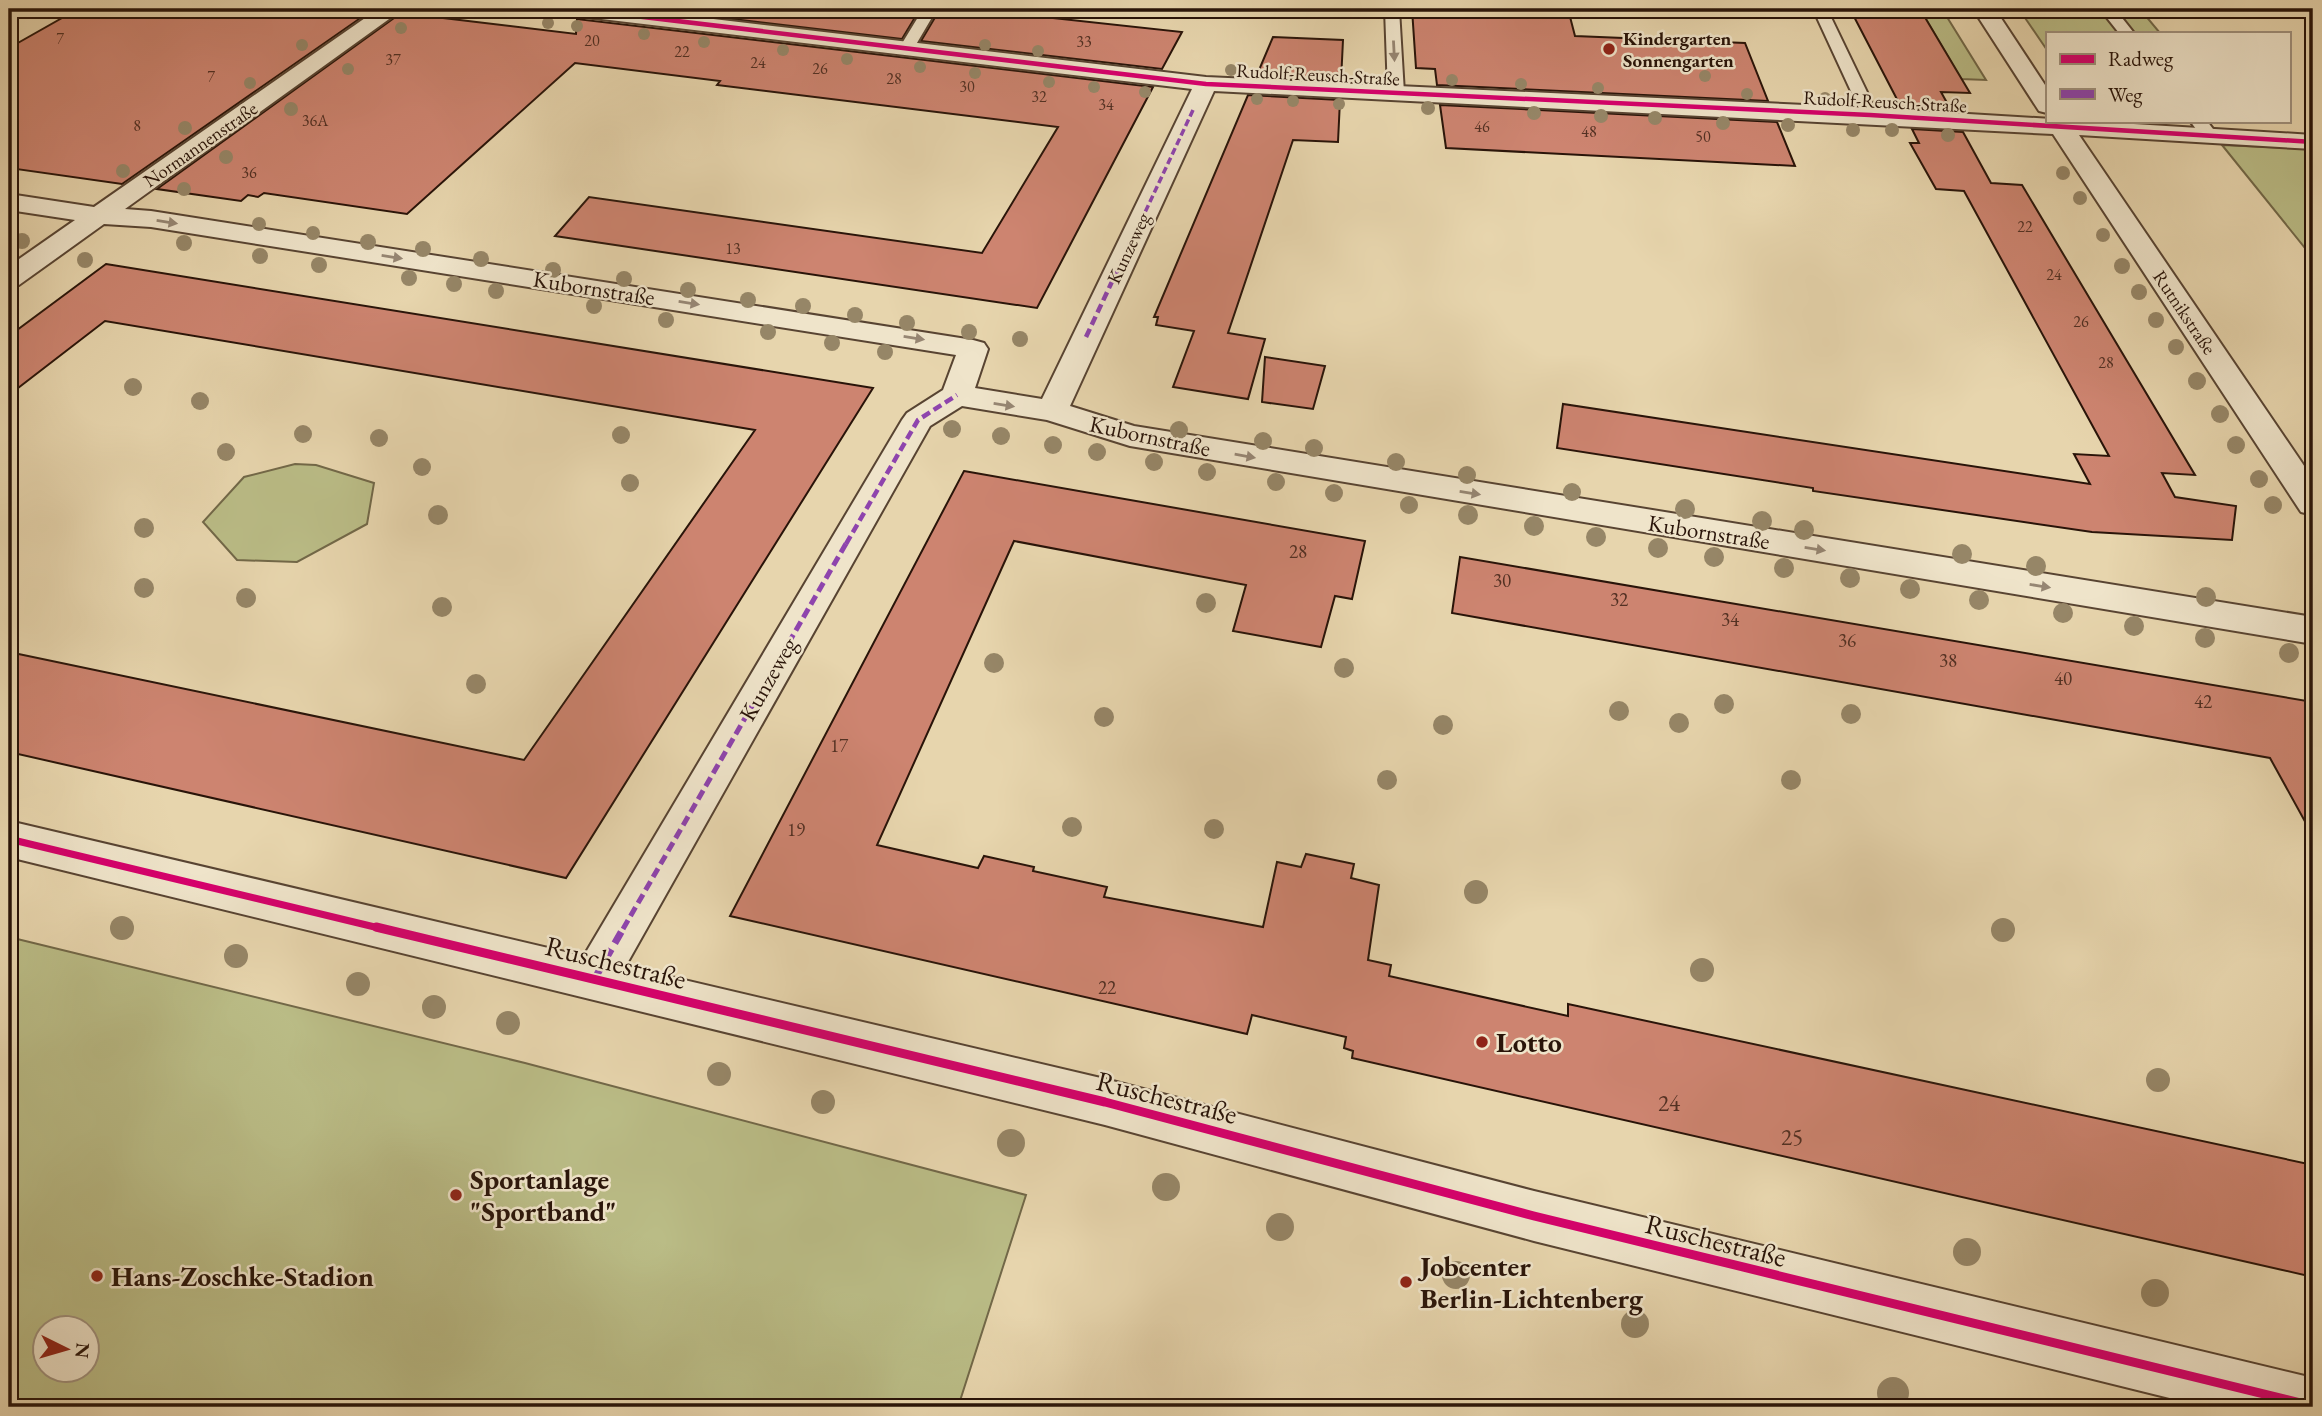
<svg xmlns="http://www.w3.org/2000/svg" width="2322" height="1416" font-family="'EB Garamond',serif">
<style>
.green{fill:#babc86;stroke:#726848;stroke-width:2;fill-rule:evenodd}
.building{fill:#cd8470;stroke:#291409;stroke-width:2}
.lines{fill:none;stroke-linecap:round;stroke-linejoin:round}
.service-casing{stroke:#584432;stroke-width:4}
.minor-casing{stroke:#584432;stroke-width:4}
.tertiary-casing{stroke:#584432;stroke-width:4}
.service{fill:#efe4ca;fill-rule:evenodd}
.minor{fill:#efe4ca;fill-rule:evenodd}
.tertiary{fill:#efe4ca;fill-rule:evenodd}
.quiet-far3{stroke:#8e44ad;stroke-width:3.5;stroke-dasharray:7 3.5;stroke-linecap:butt}
.quiet-far2{stroke:#8e44ad;stroke-width:4.5;stroke-dasharray:9 4.5;stroke-linecap:butt}
.quiet-far1{stroke:#8e44ad;stroke-width:5;stroke-dasharray:10 5;stroke-linecap:butt}
.quiet{stroke:#8e44ad;stroke-width:7;stroke-dasharray:13 7;stroke-linecap:butt}
.cycleway-far2-casing{stroke:#efe4ca;stroke-width:7}
.cycleway-far1-casing{stroke:#efe4ca;stroke-width:11}
.cycleway-casing{stroke:#efe4ca;stroke-width:13}
.cycleway-far2{stroke:#d6006c;stroke-width:4.5}
.cycleway-far1{stroke:#d6006c;stroke-width:7}
.cycleway{stroke:#d6006c;stroke-width:9}
.tree{fill:#968667}
.oneway{fill:#968673}
.poi-dot{fill:#8f2418;stroke:#efe4ca;stroke-width:2.5}
.labels{text-anchor:middle;stroke-width:5;stroke-linejoin:round;paint-order:stroke}
.far-number-label{font-size:16px;fill:#523023}
.far-poi-label{font-size:19px;font-weight:bold;fill:#291409;stroke:#efe4ca;text-anchor:start}
.far-street-label{font-size:19px;fill:#291409;stroke:#efe4ca}
.number-label{font-size:19px;fill:#523023}
.street-label{font-size:23px;fill:#291409;stroke:#efe4ca}
.near-number-label{font-size:23px;fill:#523023}
.near-street-label{font-size:28px;fill:#291409;stroke:#efe4ca}
.near-poi-label{font-size:28px;font-weight:bold;fill:#291409;stroke:#efe4ca;text-anchor:start}
</style>
<rect width="100%" height="100%" fill="#e7d5ad"/>
<filter id="stains"><feTurbulence type="fractalNoise" baseFrequency=".00286" numOctaves="4"/><feColorMatrix values="0 0 0 0 .2 0 0 0 0 .09 0 0 0 0 .02 0 0 0 .5 -.17"/></filter>
<radialGradient id="worn" r=".72"><stop offset=".6" stop-color="#630" stop-opacity="0"/><stop offset="1" stop-color="#630" stop-opacity=".3"/></radialGradient>
<path class="green" d="M1920 9H1942L1986 80 1961 79Z
M2019 9H2140L2160 33H2047V50Z
M2222 145 2313 149V258Z
M295 464 316 465 374 483 367 524 297 562 237 560 203 522 244 477Z
M9 937 525 1063 1026 1195 958 1407H9ZM46 1328H88V1370H46Z"/>
<path class="building" d="M78 9H362L372 10 122 184 9 168V48Z
M649 9H920L902 39Z
M940 9H970L1182 32 1162 69 921 41Z
M1412 9 1569 13 1575 36 1745 43 1768 101 1437 85 1435 69 1416 68Z
M1850 9H1920L1970 93 1941 92 1951 110 1901 107Z
M401 13 576 34 577 19 1153 87 1037 308 555 236 589 197 982 253 1058 127 717 85 720 81 575 63 407 214 264 193 258 197 248 195 241 201 157 189Z
M1273 37 1343 40 1341 81 1256 77Z
M1248 95 1340 100 1338 142 1293 140 1228 333 1265 339 1248 399 1173 387 1194 331 1156 325 1158 317H1154Z
M1440 105 1777 122 1795 166 1446 148Z
M1912 129 1963 132 1991 183 2022 185 2195 475 2162 473 2175 497 2236 506 2232 540 2092 532 1813 491V488L1557 448 1563 404 2090 484 2074 454 2109 456 1964 191 1936 189 1910 143H1919Z
M106 264 873 388 566 878 9 752V652L524 760 755 430 105 321 9 395V336Z
M1265 357 1325 366 1313 409 1262 402Z
M964 471 1365 541 1352 599 1335 596 1321 647 1233 631 1246 585 1014 541 877 845 978 868 984 856 1034 867 1033 871 1107 887 1104 897 1263 927 1277 862 1301 867 1306 854 1354 864 1351 878 1379 885 1368 960 1391 965 1389 976 1568 1016V1004L2313 1165V1277L1352 1058 1353 1051 1344 1048 1346 1037 1252 1015 1247 1034 730 916Z
M1460 557 2313 702V836L2270 758 1452 613Z"/>
<g class="lines">
<g class="service-casing">
<path id="service" d="M923 9H937L911 53H901L898 50Z
M1385 9H1399L1404 93 1396 98 1388 93Z
M1813 9H1827L1878 115 1876 119 1870 120 1862 115Z
M2100 9H2115L2134 33H2119Z
M2190 121H2207L2219 137 2211 142 2205 141Z"/>
</g>
<g class="minor-casing">
<path id="minor" d="M378 9H403L125 209 151 211 973 340 984 343 988 349 975 388 1042 399 1192 89 576 16 568 14 565 9H629L1206 77 1870 108 2313 135V149L2079 135 2313 479V515L2301 512 2053 134 1214 91 1070 406 1134 426 2313 617V644L1130 446 1047 420 962 406 930 426 611 992 595 998 579 992 573 978 579 964 902 420 907 413 943 390 956 355 151 227 104 224 19 285 9 287V266L75 220 9 210V194L94 207Z
M1973 9H1995L2047 88V113L2039 111Z"/>
</g>
<g class="tertiary-casing">
<path id="tertiary" d="M9 821 1105 1079 1534 1191 2313 1378V1407H2206L1534 1241 1105 1125 9 857Z"/>
</g>
<use href="#service" class="service"/>
<use href="#minor" class="minor"/>
<use href="#tertiary" class="tertiary"/>
<path class="quiet-far3" d="M1132 240 1194 108"/>
<path class="quiet-far2" d="M1086 337 1132 239
M846 544 918 420 957 395"/>
<path class="quiet-far1" d="M623 929 847 542"/>
<path class="quiet" d="M595 978 624 927"/>
<g class="cycleway-far2-casing">
<path id="cycleway-far2" d="M576 9 1206 84 1870 115 2313 142"/>
</g>
<g class="cycleway-far1-casing">
<path id="cycleway-far1" d="M9 839 383 929"/>
</g>
<g class="cycleway-casing">
<path id="cycleway" d="M376 927 1105 1102 1534 1216 2313 1406"/>
</g>
<use href="#cycleway-far2" class="cycleway-far2"/>
<use href="#cycleway-far1" class="cycleway-far1"/>
<use href="#cycleway" class="cycleway"/>
</g>
<g class="tree">
<circle cx="548" cy="23" r="6"/>
<circle cx="577" cy="26" r="6"/>
<circle cx="401" cy="28" r="6"/>
<circle cx="644" cy="34" r="6"/>
<circle cx="704" cy="42" r="6"/>
<circle cx="302" cy="45" r="6"/>
<circle cx="985" cy="45" r="6"/>
<circle cx="783" cy="50" r="6"/>
<circle cx="1038" cy="51" r="6"/>
<circle cx="847" cy="59" r="6"/>
<circle cx="920" cy="67" r="6"/>
<circle cx="348" cy="69" r="6"/>
<circle cx="1231" cy="70" r="6"/>
<circle cx="975" cy="73" r="6"/>
<circle cx="1318" cy="76" r="6"/>
<circle cx="1705" cy="76" r="6"/>
<circle cx="1452" cy="80" r="6"/>
<circle cx="1049" cy="82" r="6"/>
<circle cx="250" cy="83" r="6"/>
<circle cx="1521" cy="84" r="6"/>
<circle cx="1094" cy="87" r="6"/>
<circle cx="1598" cy="88" r="6"/>
<circle cx="1145" cy="92" r="6"/>
<circle cx="1747" cy="94" r="6"/>
<circle cx="1825" cy="98" r="6"/>
<circle cx="1257" cy="99" r="6"/>
<circle cx="1293" cy="101" r="6"/>
<circle cx="1339" cy="104" r="6"/>
<circle cx="1428" cy="108" r="7"/>
<circle cx="291" cy="109" r="7"/>
<circle cx="1534" cy="113" r="7"/>
<circle cx="1601" cy="116" r="7"/>
<circle cx="1655" cy="118" r="7"/>
<circle cx="1723" cy="123" r="7"/>
<circle cx="1788" cy="125" r="7"/>
<circle cx="185" cy="128" r="7"/>
<circle cx="1853" cy="130" r="7"/>
<circle cx="1892" cy="130" r="7"/>
<circle cx="1948" cy="135" r="7"/>
<circle cx="226" cy="157" r="7"/>
<circle cx="123" cy="171" r="7"/>
<circle cx="2063" cy="173" r="7"/>
<circle cx="184" cy="189" r="7"/>
<circle cx="2080" cy="198" r="7"/>
<circle cx="259" cy="224" r="7"/>
<circle cx="313" cy="233" r="7"/>
<circle cx="2103" cy="235" r="7"/>
<circle cx="22" cy="241" r="8"/>
<circle cx="368" cy="242" r="8"/>
<circle cx="184" cy="243" r="8"/>
<circle cx="423" cy="249" r="8"/>
<circle cx="260" cy="256" r="8"/>
<circle cx="481" cy="259" r="8"/>
<circle cx="85" cy="260" r="8"/>
<circle cx="319" cy="265" r="8"/>
<circle cx="2122" cy="266" r="8"/>
<circle cx="553" cy="270" r="8"/>
<circle cx="409" cy="278" r="8"/>
<circle cx="624" cy="279" r="8"/>
<circle cx="454" cy="284" r="8"/>
<circle cx="688" cy="290" r="8"/>
<circle cx="496" cy="291" r="8"/>
<circle cx="2139" cy="292" r="8"/>
<circle cx="748" cy="300" r="8"/>
<circle cx="594" cy="306" r="8"/>
<circle cx="803" cy="306" r="8"/>
<circle cx="855" cy="315" r="8"/>
<circle cx="666" cy="320" r="8"/>
<circle cx="2156" cy="320" r="8"/>
<circle cx="907" cy="323" r="8"/>
<circle cx="768" cy="332" r="8"/>
<circle cx="969" cy="332" r="8"/>
<circle cx="1020" cy="339" r="8"/>
<circle cx="832" cy="343" r="8"/>
<circle cx="2176" cy="347" r="8"/>
<circle cx="885" cy="352" r="8"/>
<circle cx="2197" cy="381" r="9"/>
<circle cx="133" cy="387" r="9"/>
<circle cx="200" cy="401" r="9"/>
<circle cx="2220" cy="414" r="9"/>
<circle cx="952" cy="429" r="9"/>
<circle cx="1179" cy="430" r="9"/>
<circle cx="303" cy="434" r="9"/>
<circle cx="621" cy="435" r="9"/>
<circle cx="1001" cy="436" r="9"/>
<circle cx="379" cy="438" r="9"/>
<circle cx="1263" cy="441" r="9"/>
<circle cx="1053" cy="445" r="9"/>
<circle cx="2236" cy="445" r="9"/>
<circle cx="1314" cy="448" r="9"/>
<circle cx="226" cy="452" r="9"/>
<circle cx="1097" cy="452" r="9"/>
<circle cx="1154" cy="462" r="9"/>
<circle cx="1396" cy="462" r="9"/>
<circle cx="422" cy="467" r="9"/>
<circle cx="1207" cy="472" r="9"/>
<circle cx="1467" cy="475" r="9"/>
<circle cx="2259" cy="479" r="9"/>
<circle cx="1276" cy="482" r="9"/>
<circle cx="630" cy="483" r="9"/>
<circle cx="1572" cy="492" r="9"/>
<circle cx="1334" cy="493" r="9"/>
<circle cx="1409" cy="505" r="9"/>
<circle cx="2273" cy="505" r="9"/>
<circle cx="1685" cy="509" r="10"/>
<circle cx="438" cy="515" r="10"/>
<circle cx="1468" cy="515" r="10"/>
<circle cx="1762" cy="521" r="10"/>
<circle cx="1534" cy="526" r="10"/>
<circle cx="144" cy="528" r="10"/>
<circle cx="1804" cy="530" r="10"/>
<circle cx="1596" cy="537" r="10"/>
<circle cx="1658" cy="548" r="10"/>
<circle cx="1962" cy="554" r="10"/>
<circle cx="1714" cy="557" r="10"/>
<circle cx="2036" cy="566" r="10"/>
<circle cx="1784" cy="568" r="10"/>
<circle cx="1850" cy="578" r="10"/>
<circle cx="144" cy="588" r="10"/>
<circle cx="1910" cy="589" r="10"/>
<circle cx="2206" cy="597" r="10"/>
<circle cx="246" cy="598" r="10"/>
<circle cx="1979" cy="600" r="10"/>
<circle cx="1206" cy="603" r="10"/>
<circle cx="442" cy="607" r="10"/>
<circle cx="2063" cy="613" r="10"/>
<circle cx="2134" cy="626" r="10"/>
<circle cx="2205" cy="638" r="10"/>
<circle cx="2289" cy="653" r="10"/>
<circle cx="994" cy="663" r="10"/>
<circle cx="1344" cy="668" r="10"/>
<circle cx="476" cy="684" r="10"/>
<circle cx="1724" cy="704" r="10"/>
<circle cx="1619" cy="711" r="10"/>
<circle cx="1851" cy="714" r="10"/>
<circle cx="1104" cy="717" r="10"/>
<circle cx="1679" cy="723" r="10"/>
<circle cx="1443" cy="725" r="10"/>
<circle cx="1387" cy="780" r="10"/>
<circle cx="1791" cy="780" r="10"/>
<circle cx="1072" cy="827" r="10"/>
<circle cx="1214" cy="829" r="10"/>
<circle cx="1476" cy="892" r="12"/>
<circle cx="122" cy="928" r="12"/>
<circle cx="2003" cy="930" r="12"/>
<circle cx="236" cy="956" r="12"/>
<circle cx="1702" cy="970" r="12"/>
<circle cx="358" cy="984" r="12"/>
<circle cx="434" cy="1007" r="12"/>
<circle cx="508" cy="1023" r="12"/>
<circle cx="719" cy="1074" r="12"/>
<circle cx="2158" cy="1080" r="12"/>
<circle cx="823" cy="1102" r="12"/>
<circle cx="1011" cy="1143" r="14"/>
<circle cx="1166" cy="1187" r="14"/>
<circle cx="1280" cy="1227" r="14"/>
<circle cx="1967" cy="1252" r="14"/>
<circle cx="1456" cy="1275" r="14"/>
<circle cx="2155" cy="1293" r="14"/>
<circle cx="1635" cy="1324" r="14"/>
<circle cx="1893" cy="1393" r="16"/>
</g>
<defs><path id="oneway-solid" d="M-6-.8H1V-3.2L6.5 0L1 3.2V.8H-6Z" transform="scale(1.75)"/></defs>
<g class="oneway">
<use href="#oneway-solid" transform="translate(1394 51) rotate(87)"/>
<use href="#oneway-solid" transform="translate(167 222) rotate(9)"/>
<use href="#oneway-solid" transform="translate(392 257) rotate(9)"/>
<use href="#oneway-solid" transform="translate(689 303) rotate(9)"/>
<use href="#oneway-solid" transform="translate(914 338) rotate(9)"/>
<use href="#oneway-solid" transform="translate(1004 405) rotate(9)"/>
<use href="#oneway-solid" transform="translate(1245 456) rotate(10)"/>
<use href="#oneway-solid" transform="translate(1470 493) rotate(9)"/>
<use href="#oneway-solid" transform="translate(1815 549) rotate(9)"/>
<use href="#oneway-solid" transform="translate(2040 586) rotate(9)"/>
</g>
<g class="poi-dot">
<circle cx="1609" cy="49" r="7"/>
<circle cx="1482" cy="1042" r="7"/>
<circle cx="456" cy="1195" r="7"/>
<circle cx="97" cy="1276" r="7"/>
<circle cx="1406" cy="1282" r="7"/>
</g>
<g class="labels">
<g class="far-number-label">
<text x="60" y="44">7</text>
<text x="592" y="46">20</text>
<text x="1084" y="47">33</text>
<text x="682" y="57">22</text>
<text x="393" y="65">37</text>
<text x="758" y="68">24</text>
<text x="820" y="74">26</text>
<text x="211" y="82">7</text>
<text x="894" y="84">28</text>
<text x="967" y="92">30</text>
<text x="1039" y="102">32</text>
<text x="1106" y="110">34</text>
<text x="315" y="126">36A</text>
<text x="137" y="131">8</text>
<text x="1482" y="132">46</text>
<text x="1589" y="137">48</text>
<text x="1703" y="142">50</text>
<text x="249" y="178">36</text>
<text x="2025" y="232">22</text>
<text x="733" y="254">13</text>
<text x="2054" y="280">24</text>
<text x="2081" y="327">26</text>
<text x="2106" y="368">28</text>
</g>
<g class="far-poi-label">
<text x="1623" y="45">Kindergarten<tspan x="1623" dy="22">Sonnengarten</tspan></text>
</g>
<g class="far-street-label">
<text transform="translate(1318 74) rotate(3)" y="7">Rudolf-Reusch-Straße</text>
<text transform="translate(1885 101) rotate(3)" y="7">Rudolf-Reusch-Straße</text>
<text transform="translate(200 144) rotate(-35)" y="7">Normannenstraße</text>
<text transform="translate(1128 248) rotate(-65)" y="7">Kunzeweg</text>
<text transform="translate(2185 312) rotate(56)" y="7">Rutnikstraße</text>
</g>
<g class="number-label">
<text x="1298" y="558">28</text>
<text x="1502" y="587">30</text>
<text x="1619" y="606">32</text>
<text x="1730" y="626">34</text>
<text x="1847" y="647">36</text>
<text x="1948" y="667">38</text>
<text x="2063" y="685">40</text>
<text x="2203" y="708">42</text>
<text x="839" y="752">17</text>
<text x="796" y="836">19</text>
<text x="1107" y="994">22</text>
</g>
<g class="street-label">
<text transform="translate(594 288) rotate(9)" y="8">Kubornstraße</text>
<text transform="translate(1150 436) rotate(12)" y="8">Kubornstraße</text>
<text transform="translate(1709 532) rotate(9)" y="8">Kubornstraße</text>
<text transform="translate(768 679) rotate(-60)" y="8">Kunzeweg</text>
</g>
<g class="near-number-label">
<text x="1669" y="1111">24</text>
<text x="1792" y="1145">25</text>
</g>
<g class="near-street-label">
<text transform="translate(616 962) rotate(14)" y="10">Ruschestraße</text>
<text transform="translate(1167 1097) rotate(14)" y="10">Ruschestraße</text>
<text transform="translate(1716 1240) rotate(14)" y="10">Ruschestraße</text>
</g>
<g class="near-poi-label">
<text x="1496" y="1052">Lotto</text>
<text x="470" y="1189">Sportanlage<tspan x="470" dy="32">"Sportband"</tspan></text>
<text x="1420" y="1276">Jobcenter<tspan x="1420" dy="32">Berlin-Lichtenberg</tspan></text>
<text x="111" y="1286">Hans-Zoschke-Stadion</text>
</g>
</g>
<rect width="2322" height="1416" fill="none" stroke="#e7d5ad" stroke-width="35"/>
<rect x="10" y="10" width="2301" height="1395" fill="none" stroke="#291409" stroke-width="3.5"/>
<rect x="18" y="18" width="2287" height="1381" fill="none" stroke="#291409" stroke-width="2"/>
<rect x="2046" y="32" width="245" height="91" fill="#efe4ca" stroke="#a0917d" stroke-width="2"/>
<rect x="2060" y="54" width="35" height="10" fill="#d6006c" stroke="#a0917d" stroke-width="2"/>
<text x="2108" y="66" font-size="21" fill="#291409">Radweg</text>
<rect x="2060" y="89" width="35" height="10" fill="#8e44ad" stroke="#a0917d" stroke-width="2"/>
<text x="2108" y="102" font-size="21" fill="#291409">Weg</text>
<g transform="translate(66 1349) rotate(95)"><circle r="33" fill="#efe4ca" stroke="#a0917d" stroke-width="2"/>
<path d="M0-5L12 26L0 18L-12 26Z" fill="#8f2418"/>
<text y="-10" font-size="19" font-weight="bold" text-anchor="middle" fill="#291409">N</text>
</g>
<rect width="100%" height="100%" filter="url(#stains)"/>
<rect width="100%" height="100%" fill="url(#worn)"/>
</svg>
